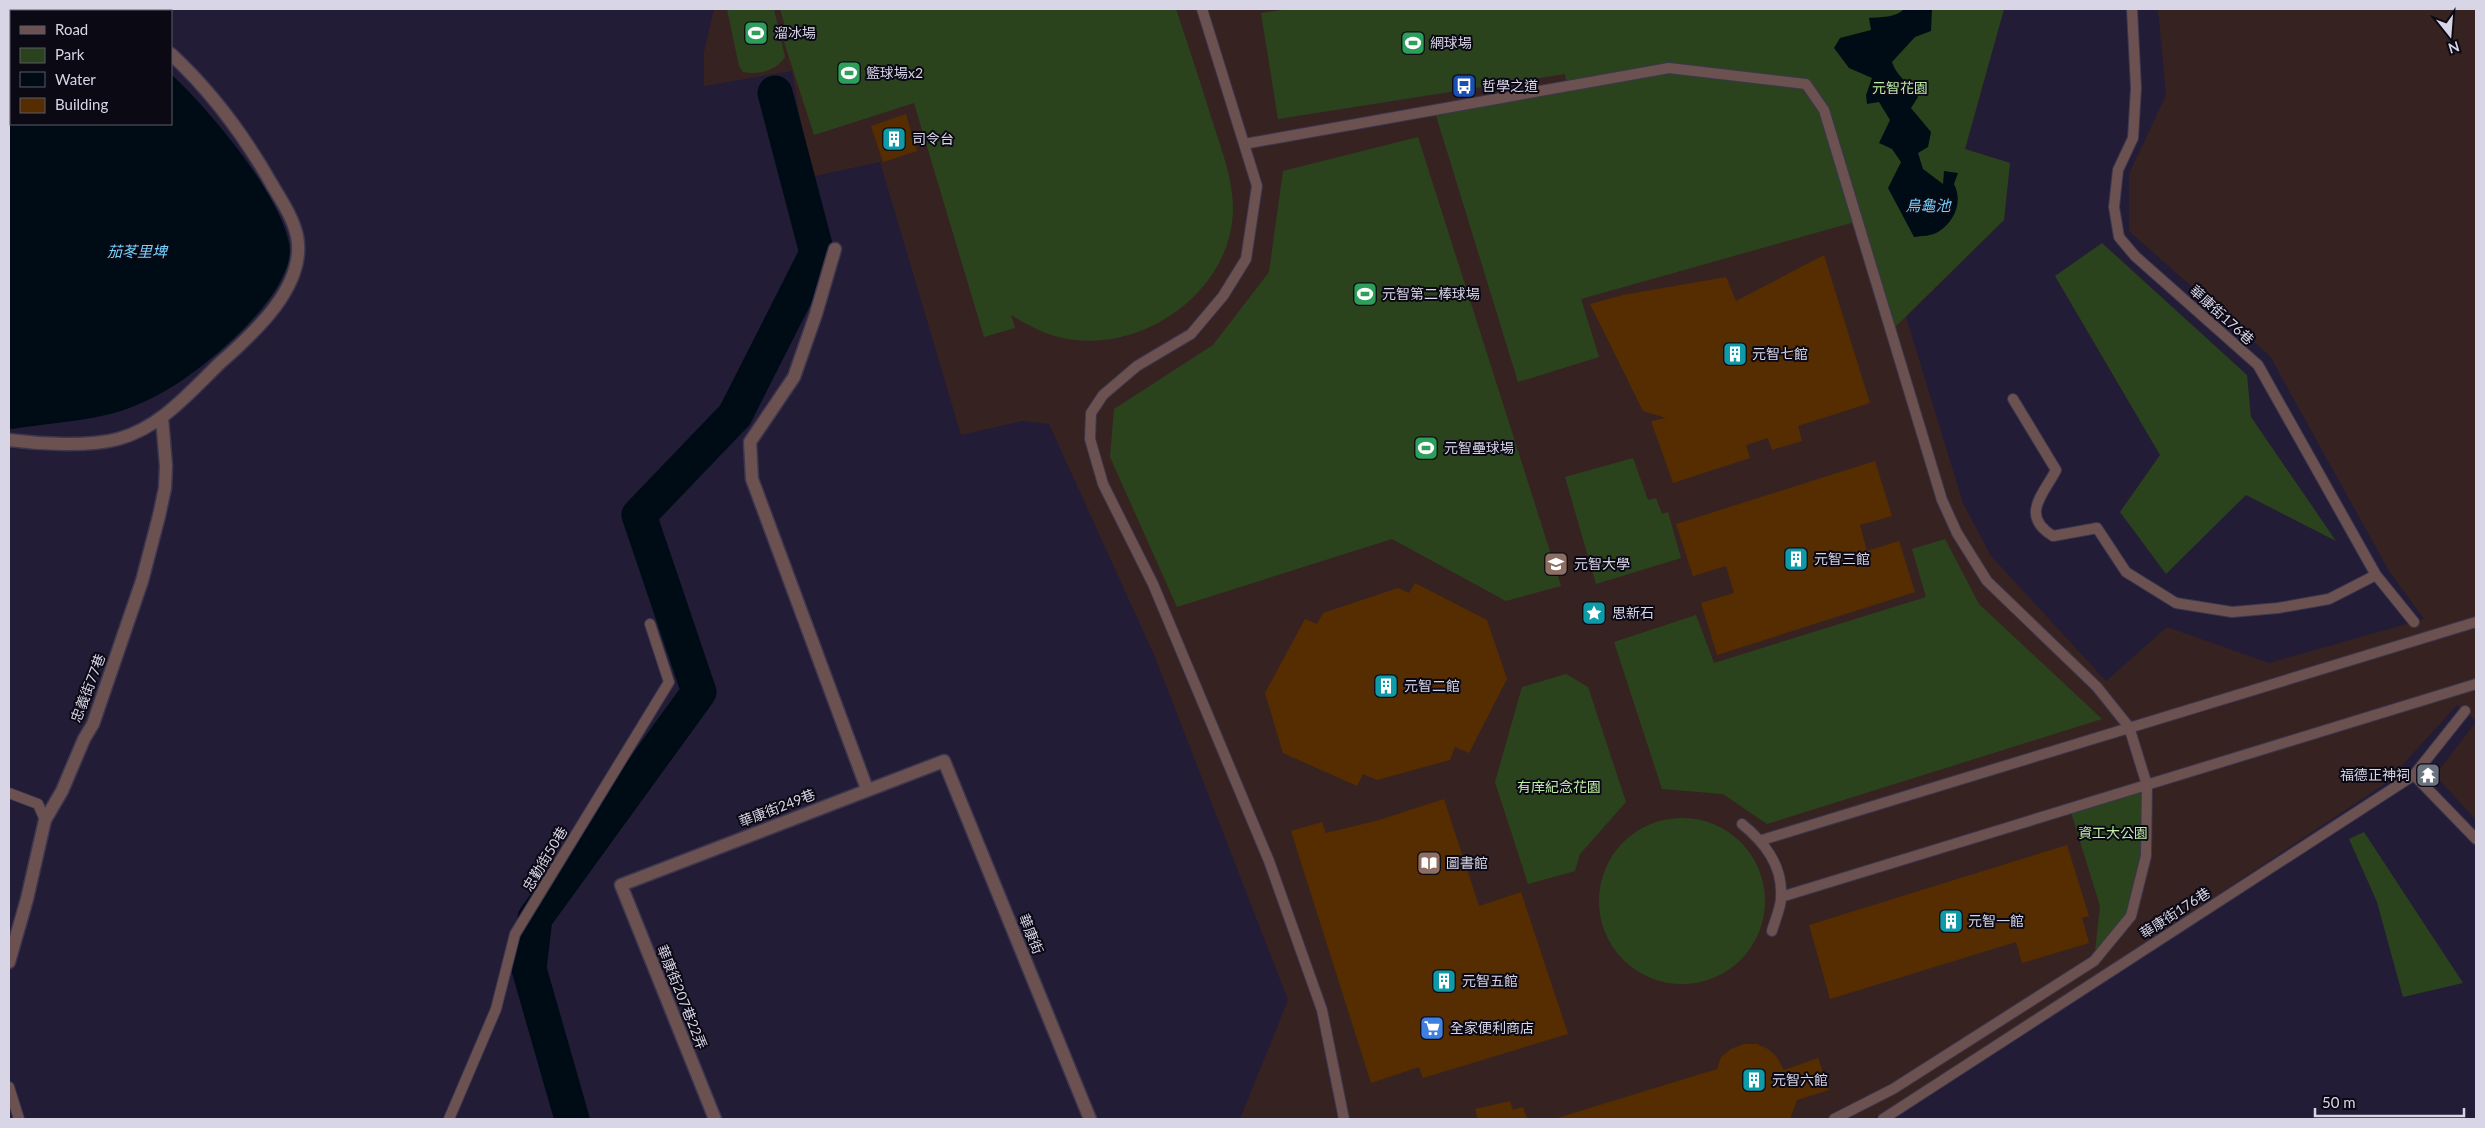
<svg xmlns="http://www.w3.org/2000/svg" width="2485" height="1128" font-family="Lato,'Noto Sans TC',sans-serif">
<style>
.education{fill:#362321}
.green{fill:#2b431d}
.water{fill:#000c15}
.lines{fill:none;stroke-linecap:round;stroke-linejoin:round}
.river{stroke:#000c15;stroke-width:35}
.building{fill:#552d00}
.lane-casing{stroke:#3c364f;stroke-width:12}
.street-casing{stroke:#3c364f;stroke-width:15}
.lane{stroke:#6c5151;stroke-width:10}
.street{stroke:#6c5151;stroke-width:12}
.labels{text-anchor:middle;stroke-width:4;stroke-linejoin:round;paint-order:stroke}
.poi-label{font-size:14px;fill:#d8d5e7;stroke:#0b0914;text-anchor:start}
.park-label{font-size:14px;fill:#bdeda3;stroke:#0b0914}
.street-label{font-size:14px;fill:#d8d5e7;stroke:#0b0914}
.water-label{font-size:15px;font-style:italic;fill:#74d2ff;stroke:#0b0914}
</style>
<rect width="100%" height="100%" fill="#231c36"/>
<path class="education" d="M714 9H2004L1965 149 2010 163 2004 220 1906 317 1963 503 1991 556 2106 681 2167 627 2269 663 2424 619 2389 571 2270 356 2129 231V174L2166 95 2158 9H2476V721L2457 705 2386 783 1992 1045 1873 1119H1240L1288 1000 1155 657 1049 424 1022 421 961 435 880 162 810 177 792 71 704 86V52Z
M2476 722V820L2435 775Z"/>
<path class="green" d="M727 9H774L785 57C776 71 758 75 743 72L739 66Z
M780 9H1176C1188 45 1200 81 1211 117 1220 145 1233 178 1233 209 1232 292 1141 355 1063 338 1044 334 1028 325 1011 315L1015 328 984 337 914 103 814 135 784 42 789 40Z
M1290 9H2004L1965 149 2010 163 2004 220 1891 331 1858 221 1581 299 1599 357 1518 382 1434 109 1567 86 1565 74 1278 119 1261 13Z
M1418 137 1561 586 1506 601 1392 539 1177 607 1110 457 1114 409 1213 345 1269 272 1283 171Z
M2102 243 2247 375 2251 417 2336 541 2246 495 2166 574 2120 512 2160 455 2055 276Z
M1633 458 1648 500 1656 498 1662 514 1668 512 1681 558 1596 584 1565 477Z
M1945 539 1979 604 2102 719 1767 824 1723 794 1662 789 1614 642 1696 615 1714 663 1926 597 1912 549Z
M1566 674 1588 687 1626 802 1580 854 1575 871 1528 884 1495 782 1522 687Z
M2147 785 2146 848 2131 916 2094 961 2100 906 2070 809Z
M1599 901a83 83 0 1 1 166 0a83 83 0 1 1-166 0Z
M2364 832 2463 983 2403 997 2377 902 2349 839Z"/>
<path class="water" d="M9 9H120L122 11H11V124H171V74C209 109 279 193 289 243 298 287 220 354 187 377 164 393 134 409 106 415 75 422 43 424 12 429L9 428Z
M1904 9H1932L1931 31 1915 37 1892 62C1898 79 1910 83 1918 97L1911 108 1931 132 1928 147 1918 153 1923 169 1943 184 1944 171 1958 173 1954 184C1963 201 1955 222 1938 232 1932 236 1921 236 1914 237L1888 188 1901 162 1892 149 1879 143 1890 120 1879 102 1867 104 1866 95 1872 78 1849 68 1834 48 1840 38 1871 30 1869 18C1880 17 1896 18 1904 9Z"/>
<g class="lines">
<path class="river" d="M572 1119 529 969 535 918 699 692 639 515 735 415 817 253 775 93"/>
</g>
<path class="building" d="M906 114 917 151 883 162 871 126Z
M1824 255 1870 403 1798 426 1802 441 1772 450 1768 438 1746 445 1750 458 1673 483 1651 421 1666 418 1643 411 1590 304 1623 295 1726 277 1736 301Z
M1875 461 1892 516 1860 525 1867 551 1899 541 1915 592 1717 655 1701 603 1734 593 1726 566 1693 576 1676 524Z
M1415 583 1487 620 1507 679 1469 753 1455 747 1450 760 1377 780 1363 774 1357 786 1283 753 1265 693 1305 619 1317 624 1323 613 1398 588 1409 593Z
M1444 799 1479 906 1521 892 1568 1034 1423 1078 1419 1067 1371 1083 1291 831 1322 822 1326 833 1379 820Z
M2067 845 2089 916 2082 918 2089 943 2022 963 2016 942 1830 999 1809 925Z
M1744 1044H1757L1768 1049 1776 1056 1784 1070 1818 1058 1829 1090 1797 1100 1790 1119H1554L1717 1069 1721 1057 1731 1049Z
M1510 1101 1513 1110 1523 1107 1527 1119H1478L1475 1109Z"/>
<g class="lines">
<g class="lane-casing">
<path id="lane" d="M1202 9 1244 144
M2132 9 2136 88 2133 138 2118 170 2114 207 2119 237 2135 256 2258 365 2376 575 2414 622
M2013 399 2056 470C2044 494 2019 515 2053 536L2097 528 2126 572 2176 603 2232 612 2278 608 2329 599 2376 575
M2414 775 2476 839
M9 793 38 804 45 820
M1742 824C1764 842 1783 865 1781 897 1781 908 1775 920 1772 931
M1762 840 2476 622
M1781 897 2476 684
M9 1087 19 1119
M449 1119 496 1009 515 934 669 682 650 624
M1344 1119 1322 1010 1269 861 1153 584 1103 484 1090 439 1091 413 1103 395 1137 366 1191 334 1223 296 1246 259 1257 186 1244 144 1669 68 1806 84 1824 110 1942 500 1957 533 1987 581 2097 687 2129 727 2147 785 2146 856 2131 916 2094 961 1893 1089 1834 1119
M1883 1119 2414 775 2465 711"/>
</g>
<g class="street-casing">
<path id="street" d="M133 9 134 11
M835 249 816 314 794 377 750 442 752 479 867 789
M9 440C39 444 88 447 118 439 161 427 189 393 220 363 253 334 307 286 297 236 293 218 283 203 274 188 246 138 213 93 171 54
M9 962 27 899 45 820 62 791 84 739 93 724 142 581 159 516 165 488 166 466 162 418
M715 1119 621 885 944 761 1090 1119"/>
</g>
<use href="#lane" class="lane"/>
<use href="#street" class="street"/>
</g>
<defs>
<g id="stadium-square" transform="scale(1.25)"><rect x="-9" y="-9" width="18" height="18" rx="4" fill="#2e9e5b" stroke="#0b0914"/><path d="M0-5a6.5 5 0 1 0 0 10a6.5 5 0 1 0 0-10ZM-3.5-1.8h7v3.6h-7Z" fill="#fff"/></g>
<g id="bus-square" transform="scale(1.25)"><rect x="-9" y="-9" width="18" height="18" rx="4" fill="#1a4fb4" stroke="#0b0914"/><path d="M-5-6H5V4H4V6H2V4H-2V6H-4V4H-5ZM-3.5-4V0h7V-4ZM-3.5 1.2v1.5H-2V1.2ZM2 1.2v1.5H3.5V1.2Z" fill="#fff"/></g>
<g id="building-square" transform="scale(1.25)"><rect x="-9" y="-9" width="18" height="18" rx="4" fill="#0f9aa8" stroke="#0b0914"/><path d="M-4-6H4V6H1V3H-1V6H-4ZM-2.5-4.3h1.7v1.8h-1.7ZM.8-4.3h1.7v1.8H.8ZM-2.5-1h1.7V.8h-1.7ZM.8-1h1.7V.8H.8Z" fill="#fff"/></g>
<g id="university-square" transform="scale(1.25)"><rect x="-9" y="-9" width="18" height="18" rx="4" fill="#8d6e63" stroke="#0b0914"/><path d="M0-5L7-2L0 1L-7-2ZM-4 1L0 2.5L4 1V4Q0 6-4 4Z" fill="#fff"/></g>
<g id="sight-square" transform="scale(1.25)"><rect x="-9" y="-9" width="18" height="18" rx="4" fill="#0f9aa8" stroke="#0b0914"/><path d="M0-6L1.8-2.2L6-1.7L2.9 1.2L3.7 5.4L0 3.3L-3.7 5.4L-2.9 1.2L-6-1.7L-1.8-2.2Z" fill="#fff"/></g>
<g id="temple-square" transform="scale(1.25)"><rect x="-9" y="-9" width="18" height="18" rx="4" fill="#6b7280" stroke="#0b0914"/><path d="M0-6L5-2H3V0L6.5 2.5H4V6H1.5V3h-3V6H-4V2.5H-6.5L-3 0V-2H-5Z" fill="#fff"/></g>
<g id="library-square" transform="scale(1.25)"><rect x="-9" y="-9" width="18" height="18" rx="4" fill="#8d6e63" stroke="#0b0914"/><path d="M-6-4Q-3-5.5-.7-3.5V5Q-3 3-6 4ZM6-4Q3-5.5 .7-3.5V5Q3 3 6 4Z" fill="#fff"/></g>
<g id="supermarket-square" transform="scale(1.25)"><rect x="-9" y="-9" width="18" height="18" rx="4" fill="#3f7fe0" stroke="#0b0914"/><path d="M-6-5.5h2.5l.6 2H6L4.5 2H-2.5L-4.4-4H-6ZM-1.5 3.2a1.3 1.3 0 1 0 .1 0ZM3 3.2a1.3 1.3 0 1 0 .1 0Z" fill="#fff"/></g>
</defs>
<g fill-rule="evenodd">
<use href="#stadium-square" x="756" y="33"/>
<use href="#stadium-square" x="1413" y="43"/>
<use href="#stadium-square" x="849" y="73"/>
<use href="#bus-square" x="1464" y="86"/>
<use href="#building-square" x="894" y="139"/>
<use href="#stadium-square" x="1365" y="294"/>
<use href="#building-square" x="1735" y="354"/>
<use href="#stadium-square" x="1426" y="448"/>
<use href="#building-square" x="1796" y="559"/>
<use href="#university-square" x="1556" y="564"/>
<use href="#sight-square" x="1594" y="613"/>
<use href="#building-square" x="1386" y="686"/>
<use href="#temple-square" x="2428" y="775"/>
<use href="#library-square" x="1429" y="863"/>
<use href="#building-square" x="1951" y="921"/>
<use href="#building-square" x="1444" y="981"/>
<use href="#supermarket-square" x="1432" y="1028"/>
<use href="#building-square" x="1754" y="1080"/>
</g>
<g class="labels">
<g class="poi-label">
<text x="774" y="38">溜冰場</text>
<text x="1430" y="48">網球場</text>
<text x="866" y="78">籃球場x2</text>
<text x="1482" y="91">哲學之道</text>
<text x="912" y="144">司令台</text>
<text x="1382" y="299">元智第二棒球場</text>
<text x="1752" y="359">元智七館</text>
<text x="1444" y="453">元智壘球場</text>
<text x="1814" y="564">元智三館</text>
<text x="1574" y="569">元智大學</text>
<text x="1612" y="618">思新石</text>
<text x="1404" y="691">元智二館</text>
<text x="2410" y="780" text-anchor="end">福德正神祠</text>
<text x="1446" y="868">圖書館</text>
<text x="1968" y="926">元智一館</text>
<text x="1462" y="986">元智五館</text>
<text x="1450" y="1033">全家便利商店</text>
<text x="1772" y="1085">元智六館</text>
</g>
<g class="park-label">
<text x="1900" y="93">元智花園</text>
<text x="1559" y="792">有庠紀念花園</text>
<text x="2113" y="838">資工大公園</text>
</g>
<g class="street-label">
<text transform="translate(2222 315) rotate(42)" y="5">華康街176巷</text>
<text transform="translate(88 688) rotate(-69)" y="5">忠義街77巷</text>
<text transform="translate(777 808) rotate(-21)" y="5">華康街249巷</text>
<text transform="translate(545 859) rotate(-59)" y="5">忠勤街50巷</text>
<text transform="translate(2175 913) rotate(-33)" y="5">華康街176巷</text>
<text transform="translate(1031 934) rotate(68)" y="5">華康街</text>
<text transform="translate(682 997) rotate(68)" y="5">華康街207巷22弄</text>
</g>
<g class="water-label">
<text x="1928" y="211">烏龜池</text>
<text x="137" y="257">茄苳里埤</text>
</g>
</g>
<rect width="2485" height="1128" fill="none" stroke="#d8d5e7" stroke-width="20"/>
<rect x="10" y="10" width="162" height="115" fill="#0b0914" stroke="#5d5b68"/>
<rect x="20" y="26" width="25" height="8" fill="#6c5151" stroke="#5d5b68"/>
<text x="55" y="35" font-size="15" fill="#d8d5e7">Road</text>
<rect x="20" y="48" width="25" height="15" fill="#2b431d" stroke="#5d5b68"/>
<text x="55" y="60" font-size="15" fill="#d8d5e7">Park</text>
<rect x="20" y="72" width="25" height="15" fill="#000c15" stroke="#5d5b68"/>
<text x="55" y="85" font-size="15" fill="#d8d5e7">Water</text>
<rect x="20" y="98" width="25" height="15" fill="#552d00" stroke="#5d5b68"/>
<text x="55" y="110" font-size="15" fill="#d8d5e7">Building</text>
<g transform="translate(2450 35) rotate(163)" stroke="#0b0914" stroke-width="4" paint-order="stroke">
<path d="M0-4L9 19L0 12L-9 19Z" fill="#d8d5e7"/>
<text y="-8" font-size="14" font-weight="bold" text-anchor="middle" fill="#d8d5e7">N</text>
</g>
<path d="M2315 1108v8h149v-8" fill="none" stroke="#d8d5e7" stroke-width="2.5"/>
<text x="2322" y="1108" font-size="15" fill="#d8d5e7" stroke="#0b0914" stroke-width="4" paint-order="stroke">50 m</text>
</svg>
